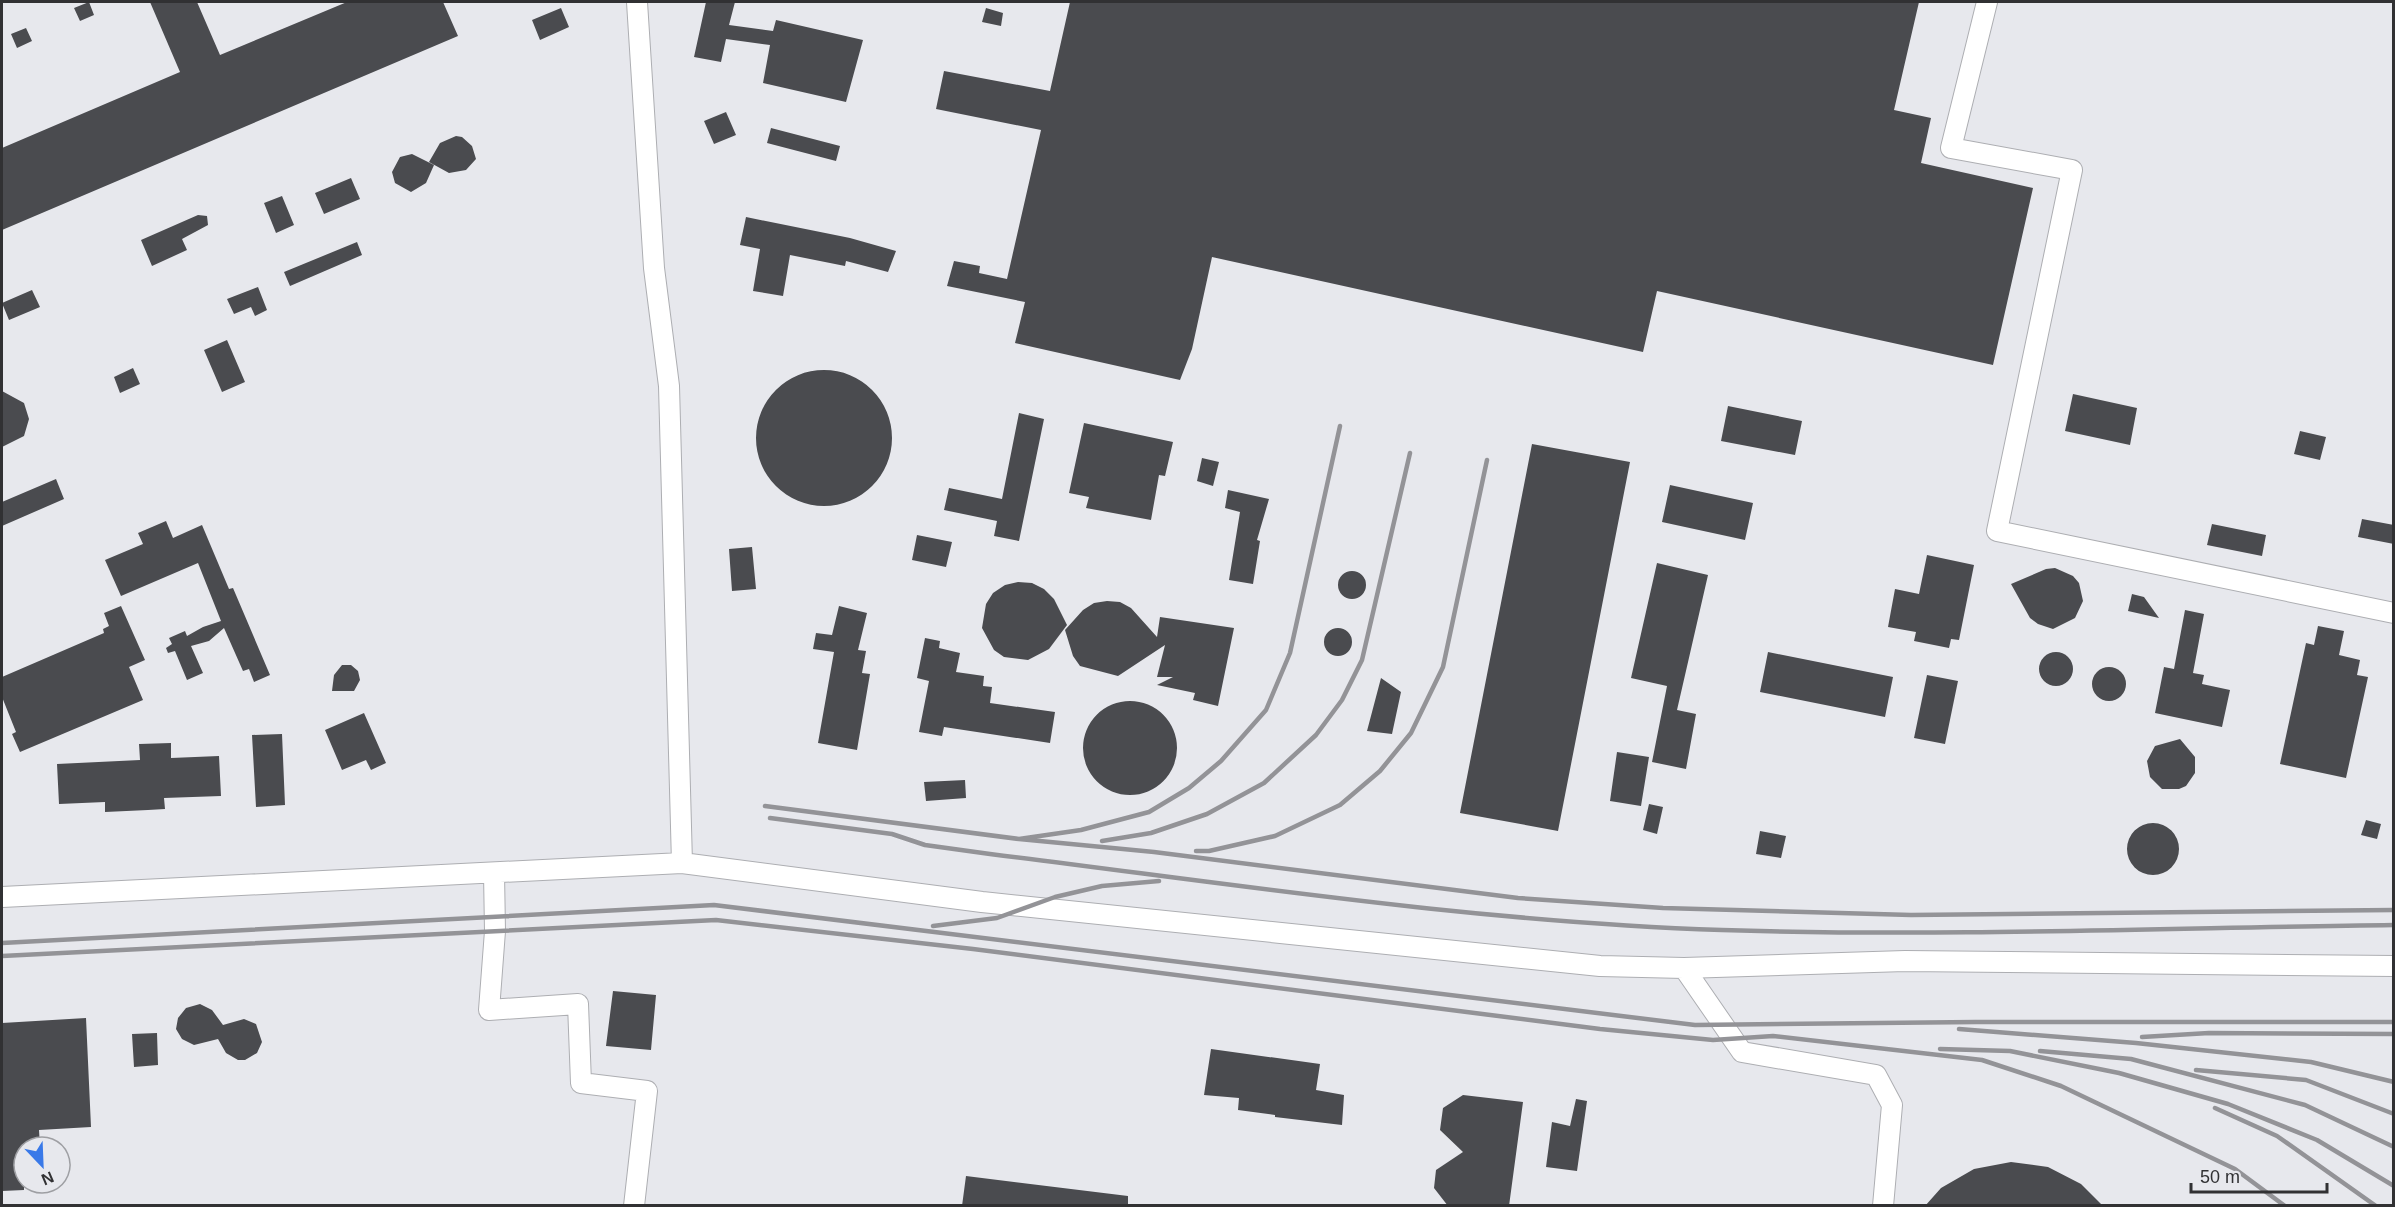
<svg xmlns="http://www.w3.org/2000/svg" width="2395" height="1207" font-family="Helvetica,sans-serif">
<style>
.building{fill:#4a4b4f}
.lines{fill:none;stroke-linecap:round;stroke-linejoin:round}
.minor-casing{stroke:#adaeb2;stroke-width:22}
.minor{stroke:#fff;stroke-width:20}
.rail{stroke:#939397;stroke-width:4.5}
</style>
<rect width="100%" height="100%" fill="#e7e8ed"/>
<path class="building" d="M89 2 94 15 80 21 74 8Z
M150 2H197L220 55 347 2H443L458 36 2 230V148L180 72Z
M706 2H735L729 25 773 31 776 20 863 40 846 102 763 83 770 45 726 39 721 62 694 57Z
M1070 2H1919L1894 110 1931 118 1921 163 2033 188 1993 365 1657 291 1643 352 1212 257 1192 349 1180 380 1015 343 1025 302 947 286 954 261 980 266 979 273 1007 279 1041 130 936 109 944 71 1050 91Z
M561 8 569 27 540 40 532 20Z
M986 8 1003 13 1001 26 982 22Z
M26 28 32 41 17 48 11 34Z
M726 112 736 135 714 144 704 121Z
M771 128 840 146 836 161 767 143Z
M456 136 462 137 472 146 476 159 466 170 449 173 429 162 440 143Z
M412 154 434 165 426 183 411 192 395 183 392 172 400 157Z
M351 178 360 199 324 214 315 193Z
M282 196 294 225 276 233 264 203Z
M198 215 207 216 208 225 182 239 187 250 152 266 141 240Z
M746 217 850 238 896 251 888 272 846 261 845 266 790 255 783 296 753 291 760 249 740 245Z
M357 242 362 255 290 286 284 272Z
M258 287 267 310 255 316 251 307 234 314 227 299Z
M32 290 40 307 9 320 2 303Z
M227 340 245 382 222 392 204 350Z
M133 368 140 384 120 393 114 377Z
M756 438a68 68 0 1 1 136 0a68 68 0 1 1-136 0Z
M2 391 24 403 29 419 24 436 2 447Z
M2073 394 2137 408 2130 445 2065 431Z
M1728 406 1802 421 1795 455 1721 441Z
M1019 413 1044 419 1019 541 994 536 997 521 944 510 949 488 1002 499Z
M1084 423 1173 442 1165 476 1159 475 1151 520 1086 508 1089 497 1069 493Z
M2300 431 2326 437 2320 460 2294 454Z
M1532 444 1630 462 1558 831 1460 813Z
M1202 458 1219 462 1213 486 1197 481Z
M56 479 64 499 2 526V502Z
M1670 485 1753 503 1745 540 1662 522Z
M1228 490 1269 499 1257 540 1260 541 1253 584 1229 580 1240 512 1225 508Z
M2362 519 2394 525V544L2358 537Z
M166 521 173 538 202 525 229 589 233 588 270 675 254 682 249 669 243 671 224 628 209 641 191 646 203 673 187 680 175 651 168 653 166 648 172 644 169 638 185 631 187 636 203 627 221 621 198 563 121 596 105 560 143 544 138 533Z
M2212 524 2266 535 2262 556 2207 545Z
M917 535 952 542 946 567 912 560Z
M752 547 756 589 732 591 729 549Z
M1927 555 1974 565 1959 640 1951 639 1949 648 1914 641 1916 632 1888 627 1895 589 1919 594Z
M1657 563 1708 575 1677 710 1696 714 1686 769 1652 762 1667 686 1631 678Z
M2055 568 2073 576 2079 583 2083 601 2075 618 2053 629 2038 624 2030 618 2011 584 2046 569Z
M1338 585a14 14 0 1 1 28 0a14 14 0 1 1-28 0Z
M1018 582 1032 583 1044 589 1054 599 1067 625 1049 649 1028 660 1004 657 994 650 982 628 986 604 993 593 1005 585Z
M2132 594 2144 597 2159 618 2128 611Z
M1107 601 1120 602 1131 608 1157 637 1160 617 1234 628 1218 706 1193 700 1195 693 1157 685 1173 677H1157L1165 645 1118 676 1080 666 1073 656 1065 630 1083 610 1094 603Z
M121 606 145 660 129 667 143 700 20 752 12 734 16 732 2 697V677L104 633 103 629 109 626 104 613Z
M839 606 867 613 858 650 866 651 862 673 870 674 857 750 818 743 834 652 813 649 816 633 832 635Z
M2185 610 2204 614 2193 673 2204 675 2202 684 2230 690 2222 727 2155 713 2164 667 2174 669Z
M2318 626 2344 631 2339 655 2360 660 2357 675 2368 677 2346 778 2280 764 2306 643 2314 645Z
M1324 642a14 14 0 1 1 28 0a14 14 0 1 1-28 0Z
M925 638 940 641 939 648 960 653 956 672 984 676 983 686 992 687 990 703 1055 712 1050 743 944 727 942 736 919 732 929 681 917 678Z
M2039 669a17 17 0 1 1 34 0a17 17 0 1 1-34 0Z
M1768 652 1893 677 1885 717 1760 692Z
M342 665H351L358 671 360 680 354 691H332L334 675Z
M2092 684a17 17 0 1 1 34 0a17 17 0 1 1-34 0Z
M1927 675 1958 681 1945 744 1914 738Z
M1381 678 1401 692 1392 734 1367 731Z
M1083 748a47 47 0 1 1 94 0a47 47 0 1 1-94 0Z
M364 713 386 763 371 770 366 760 342 770 325 730Z
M282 734 285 805 256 807 252 735Z
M2180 739 2195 757V773L2186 786 2179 789H2162L2150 777 2147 761 2155 746Z
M171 743V758L219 756 221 796 164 798 165 809 148 810 105 812V802L59 804 57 764 140 760 139 744Z
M1617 752 1649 757 1641 806 1610 801Z
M965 780 966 798 926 801 924 782Z
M1649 804 1663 807 1657 834 1643 830Z
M2366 820 2381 824 2377 839 2361 835Z
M2127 849a26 26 0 1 1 52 0a26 26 0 1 1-52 0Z
M1760 831 1786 836 1781 858 1756 854Z
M613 991 656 995 651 1050 606 1046Z
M200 1004 212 1010 223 1025 244 1019 256 1024 262 1042 257 1053 245 1060H238L226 1053 218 1039 194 1045 182 1039 176 1029 178 1018 186 1008Z
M86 1018 91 1127 39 1130 40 1147H24V1190L2 1191V1023Z
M157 1033 158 1065 134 1067 132 1034Z
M1211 1049 1320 1064 1316 1090 1344 1095 1342 1125 1275 1117V1115L1238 1110 1239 1098 1204 1095Z
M1463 1095 1523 1102 1509 1206H1448L1434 1188 1436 1170 1463 1152 1440 1130 1443 1108Z
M1576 1099 1587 1101 1577 1171 1546 1167 1552 1122 1570 1126Z
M2011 1162 2048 1167 2081 1184 2103 1206H1925L1941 1188 1974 1169Z
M966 1176 1128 1196V1206H962Z"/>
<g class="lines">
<g class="minor-casing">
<path id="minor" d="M637 2 654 268 669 386 682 863
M1987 2 1951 148 2072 170 1997 531 2394 613
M494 873 495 931 489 1010 578 1004 581 1083 647 1091 634 1206
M2 897 682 863 982 902 1600 966 1684 968 1905 961 2394 966
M1684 968 1742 1052 1876 1075 1892 1105 1883 1206"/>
</g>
<use href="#minor" class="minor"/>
<path class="rail" d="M765 806 1019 839 1081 830 1149 812 1189 788 1221 761 1266 710 1290 653 1340 426
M770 818 892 834 925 845 990 854C1233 884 1477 922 1722 930 1945 937 2170 928 2394 925
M1019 839 1154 852 1518 898 1663 908 1911 915 2394 910
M1102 841 1151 833 1207 814 1264 783 1316 735 1342 700 1362 660 1410 453
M1196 851H1209L1275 836 1340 805 1380 771 1411 733 1443 667 1487 460
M933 926 997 918 1055 897 1102 886 1159 881
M2 943 714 905 1695 1025 1976 1022H2394
M2 956 716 920 973 949 1600 1029 1713 1040 1773 1036 1982 1060 2061 1086 2235 1169 2285 1206
M1959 1029 2136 1043 2311 1062 2394 1082
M2142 1037 2209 1033 2394 1034
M1940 1049 2010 1051 2119 1073 2228 1104 2317 1140 2394 1186
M2040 1051 2131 1059 2305 1105 2394 1147
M2196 1070 2306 1080 2394 1114
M2215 1108 2277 1136 2376 1206"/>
</g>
<rect width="2395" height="1207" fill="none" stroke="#313133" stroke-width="6"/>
<g transform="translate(42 1165) rotate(157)"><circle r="28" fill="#e7e8ed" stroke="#9e9fa3" stroke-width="1.5"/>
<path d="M0-4.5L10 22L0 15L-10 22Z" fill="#3979e8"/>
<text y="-9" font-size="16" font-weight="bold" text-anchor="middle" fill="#313133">N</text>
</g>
<path d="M2191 1183v9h136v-9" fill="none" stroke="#313133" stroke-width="3"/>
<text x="2200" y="1183" font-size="18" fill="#313133" stroke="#e7e8ed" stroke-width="4.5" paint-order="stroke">50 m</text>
</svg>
